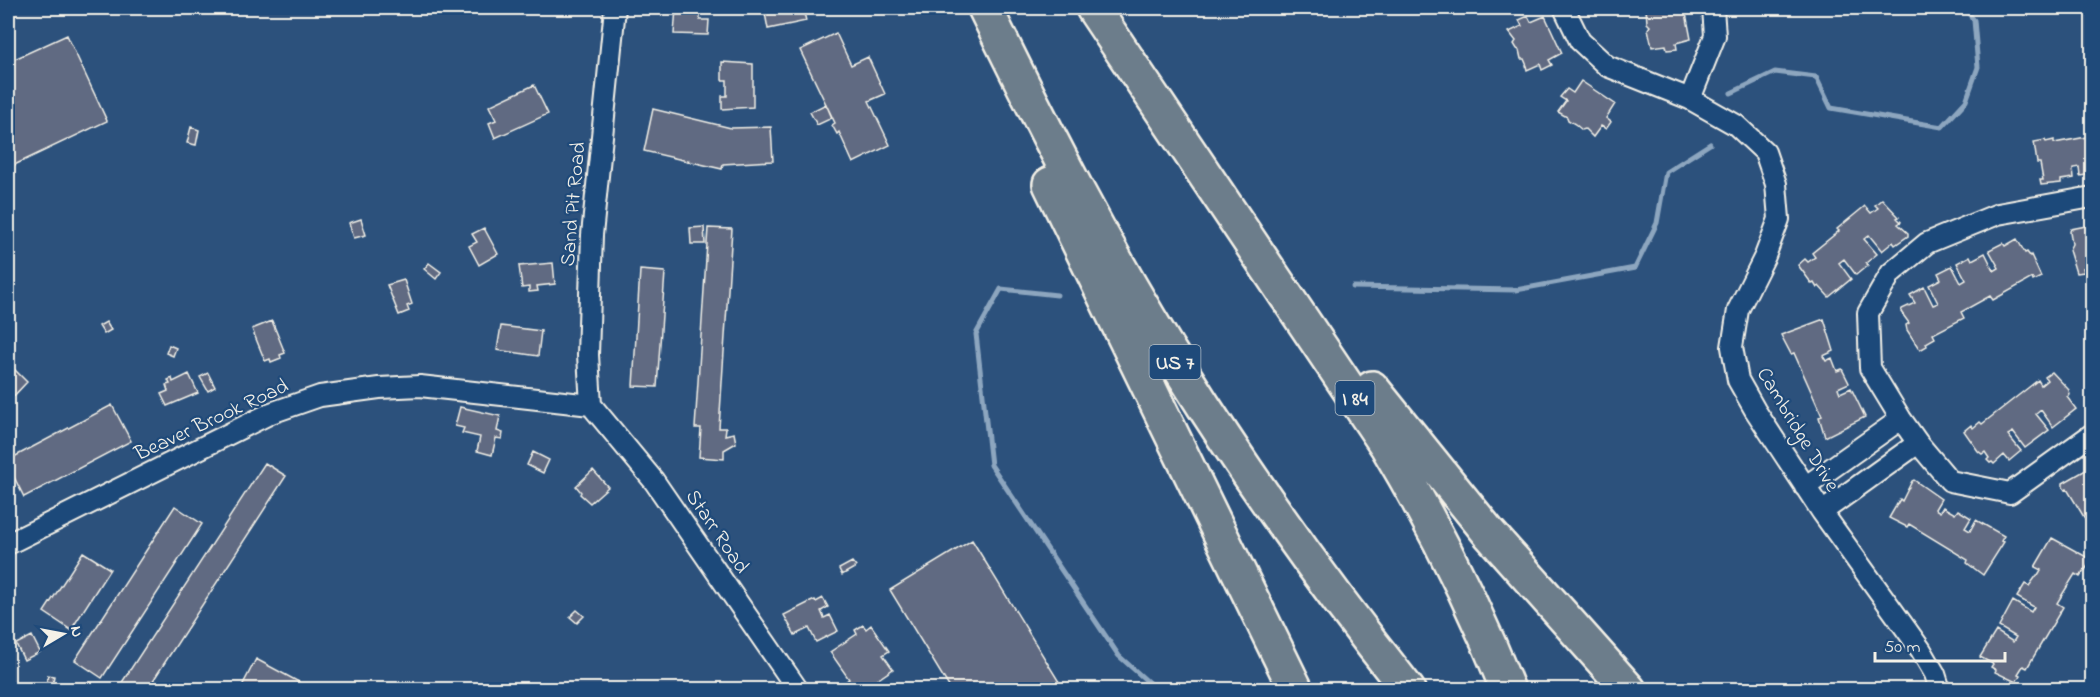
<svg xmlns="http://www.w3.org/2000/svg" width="2100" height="697" font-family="'Indie Flower',sans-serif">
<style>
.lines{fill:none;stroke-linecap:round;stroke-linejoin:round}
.stream{stroke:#8da6bf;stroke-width:5}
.building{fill:#616b82;stroke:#f4f1e8;stroke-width:1.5}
.street-casing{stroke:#f4f1e8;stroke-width:24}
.highway-casing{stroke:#f4f1e8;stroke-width:38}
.street{stroke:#1f4a7a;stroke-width:20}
.highway{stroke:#6c7d8b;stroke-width:33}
.labels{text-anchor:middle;stroke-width:4.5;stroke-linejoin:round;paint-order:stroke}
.shield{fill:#1f4a7a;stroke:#b4bfc7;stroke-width:1.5}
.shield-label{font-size:20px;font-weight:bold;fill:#f4f1e8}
.street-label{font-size:21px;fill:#f4f1e8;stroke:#1f4a7a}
</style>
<rect width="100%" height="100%" fill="#2c517c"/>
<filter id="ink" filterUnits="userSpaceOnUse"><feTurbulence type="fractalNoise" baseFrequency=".0167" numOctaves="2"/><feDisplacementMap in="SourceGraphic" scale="12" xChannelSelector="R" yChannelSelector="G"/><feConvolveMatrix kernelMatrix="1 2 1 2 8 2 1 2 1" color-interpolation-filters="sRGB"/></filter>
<g filter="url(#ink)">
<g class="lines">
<path class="stream" d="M1731 93 1775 72 1816 77 1831 108 1942 127 1966 101 1978 67 1974 20 1964 8
M1353 287 1516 290 1635 268 1657 223 1666 172 1710 144
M1057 295 1001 289 976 334 991 465 1119 656 1157 690"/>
</g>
<path class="building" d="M676 8H700V20H709L708 35 674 34Z
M764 8H803L806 21 768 29Z
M1596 8H1624L1625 9 1616 13 1613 8 1599 13Z
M1646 8H1685L1691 39 1676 43 1677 49 1667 50 1666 45 1652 47 1648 29 1650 26 1647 23Z
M1528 16 1531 22 1545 16 1562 53 1549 60 1552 65 1542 70 1540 64 1527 70 1526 66H1527L1524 59H1521L1519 50 1517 49 1514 44 1516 41 1509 32 1522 26 1519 20Z
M836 33 851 65 868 57 885 94 869 101 890 145 853 163 839 132 837 134 832 125 835 123 800 50Z
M67 35 107 121 8 168V62Z
M722 62 753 64V107L722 109V96H727V80H722Z
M1581 81 1615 104 1606 118 1611 122 1606 129 1601 126 1593 137 1585 129 1582 130 1575 124 1568 120 1567 117 1558 112 1566 101 1560 97 1567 89 1573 93Z
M534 85 548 114 495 138 489 123 496 120 489 106Z
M826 104 832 118 817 125 810 112Z
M653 109 731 128 771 127 773 161 723 164 722 169 644 151Z
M191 127 199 130 196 145 187 143Z
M2092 136V174L2080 176 2079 167 2073 168 2074 178 2061 180V183L2041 185 2040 180H2043L2040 163H2037L2034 142 2045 140 2046 142 2054 140V143Z
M1882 199 1899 217 1897 218 1901 222 1898 224 1908 233V236L1895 245 1893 242 1882 251 1869 235 1864 239 1877 254 1866 263 1868 265 1856 275 1844 259 1839 263 1851 279 1829 297 1819 286 1817 288 1814 283 1812 284 1798 265 1805 259 1808 262 1815 257 1812 253 1839 231 1837 229 1865 206 1871 213 1878 208 1875 205Z
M361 219 366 235 354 238 349 223Z
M2086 226 2092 227V272V267L2083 268 2084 272 2076 273 2069 250 2072 244 2070 231 2071 229Z
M704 227 705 244H691L690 228Z
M484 228 498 254 479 265 469 246 477 242 472 234Z
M708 228 732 229 719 428H726L725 435 734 433 736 443 724 450V459L699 457 701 428H695Z
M2017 239 2025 253 2027 252 2030 256 2031 255 2041 277 2033 281 2032 278 1993 300 1990 296 1961 312 1964 318 1933 334 1935 338 1926 343 1927 346 1920 350 1907 330 1906 325 1909 323 1901 312 1902 309 1915 303 1910 295 1924 287 1933 305 1938 303 1929 285 1941 279 1938 273 1952 266 1961 283 1966 280 1957 263 1970 256 1972 260 1985 253 1994 271 1999 268 1989 250 2003 243 2005 246Z
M429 263 441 272 436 279 424 269Z
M553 263 555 284 537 286 538 291 529 292V287L522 288 519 266Z
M640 270 665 272 657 387 633 386Z
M404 280 412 304 407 306 409 311 399 315 387 285Z
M1824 319 1834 351 1823 356 1826 361 1832 358 1837 371 1842 369 1849 383 1838 388 1840 393 1851 388 1865 417 1825 437 1819 417 1822 416 1794 353 1791 354 1781 335Z
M272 321 285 353 280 355 281 358 271 362 270 359 265 361 252 329Z
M106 322 111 330 104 334 99 326Z
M501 326 541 331 538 356 497 350Z
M169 345 176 348 173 356 166 353Z
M8 363 27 382 8 402Z
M2052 372 2069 390 2070 395 2067 397 2076 409 2053 427 2041 410 2036 414 2049 430 2025 448 2013 432 2008 435 2021 451 2009 461 2004 455 1994 464 1992 462 1990 463 1987 460 1989 458 1985 452 1982 454 1978 451 1964 431 1971 425 1973 428 1980 422 1982 424 2038 380 2041 385 2047 380 2045 377Z
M208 373 215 387 208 391 200 377Z
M189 374 198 393 167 406 161 394 168 391 166 385 170 384 168 380 172 378 173 382Z
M112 405 131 441 24 497 8 465V460Z
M460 407 500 416 497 431 503 433 502 439 496 438 492 455 477 451 480 437 462 433 464 428 455 426Z
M533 452 549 460 543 473 527 465Z
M265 463 286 476 147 690H117Z
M2091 467 2092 519 2087 522 2067 489 2065 490 2063 487V483Z
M593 470 608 487 590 503 580 494 581 492 576 486Z
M1914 480 1941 499 1935 509 1940 512 1943 507 1955 514 1958 510 1971 518 1965 528 1970 531 1976 520 2004 536 2001 541 2004 542 1983 575 1967 563 1968 560 1909 524 1907 527 1889 518 1900 499 1902 501 1912 481Z
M175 506 202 524 102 678 75 660Z
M2052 538 2092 560 2080 577 2075 574 2057 603 2063 607 2027 668 2023 666 2018 674 2020 675 2016 682 1995 672 1996 670 1991 667 1993 664 1980 657 1996 631 2013 642 2016 637 1999 627 2013 601 2031 612 2034 607 2017 597 2025 584 2029 586 2037 575H2038L2041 570 2035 567Z
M972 540 1064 690H951L890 590Z
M83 552 110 569 71 630 44 612Z
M852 562 856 567 842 575 839 569Z
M823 598 828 607 821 611 824 618 830 615 838 631 816 642 809 628 795 635 784 615 808 603 815 600 816 602Z
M577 610 584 616 577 623 570 617Z
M8 620 15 636 8 640Z
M863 625 866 629 871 625 889 651 883 655 893 669 862 690H834L849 679 830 652 857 634 855 630Z
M32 636 40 652 24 660 16 644Z
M256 659 299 682 295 690H240Z
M48 675 54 676 52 687 46 686Z"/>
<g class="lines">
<g class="street-casing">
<path id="street" d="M1564 8 1580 41 1607 66 1690 99 1736 125 1765 152 1776 184 1779 219 1765 256 1738 310 1732 347 1738 380 1755 410 1822 512 1921 650 1935 674 1940 690
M1690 99 1715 36 1713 8
M2092 197 1998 214 1927 243 1891 273 1868 313 1870 368 1901 419 1918 443 1950 481 2010 493 2092 434
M591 405 588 355 592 235 615 8
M591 405 654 481 798 690
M1805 487 1901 419
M1822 512 1918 443
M8 544 271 413 320 396 379 388 420 386 591 405"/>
</g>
<g class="highway-casing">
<path id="highway" d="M985 8C1046 133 1109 257 1184 375 1252 484 1328 589 1408 690
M1093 8 1387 446C1434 525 1474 605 1508 690
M1050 184 1296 690
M1372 388 1489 533 1629 690"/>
</g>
<use href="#street" class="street"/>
<use href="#highway" class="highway"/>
</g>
</g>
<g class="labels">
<g class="shield">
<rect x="1149.5" y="345" width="51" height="34" rx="4.5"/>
<rect x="1335.5" y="381" width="39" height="34" rx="4.5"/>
</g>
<g class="shield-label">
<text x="1175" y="369">US 7</text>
<text x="1355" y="405">I 84</text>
</g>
<g class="street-label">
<text transform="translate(572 204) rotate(-85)" y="7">Sand Pit Road</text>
<text transform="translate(211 419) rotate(-25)" y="7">Beaver Brook Road</text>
<text transform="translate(1799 429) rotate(59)" y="7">Cambridge Drive</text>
<text transform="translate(718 531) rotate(56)" y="7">Starr Road</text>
</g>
</g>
<rect width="2100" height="697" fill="none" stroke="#1f4a7a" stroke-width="30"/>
<rect x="15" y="15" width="2070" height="667" fill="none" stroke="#f4f1e8" stroke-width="2" filter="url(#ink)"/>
<g transform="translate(63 634) rotate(80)" stroke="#1f4a7a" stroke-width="4.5" paint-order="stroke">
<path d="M0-4.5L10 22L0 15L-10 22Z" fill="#f4f1e8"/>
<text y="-9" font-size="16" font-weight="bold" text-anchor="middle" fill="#f4f1e8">N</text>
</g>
<path d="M1875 652v9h130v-9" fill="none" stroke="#f4f1e8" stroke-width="3"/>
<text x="1884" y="652" font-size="18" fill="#f4f1e8" stroke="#1f4a7a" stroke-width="4.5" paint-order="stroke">50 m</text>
</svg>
